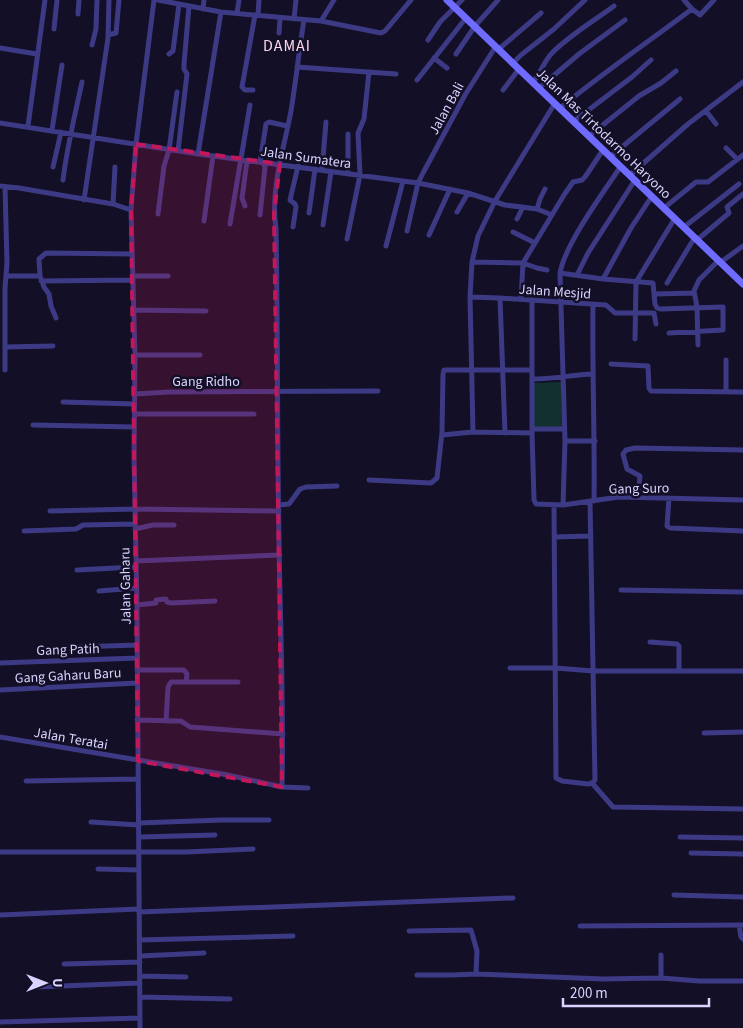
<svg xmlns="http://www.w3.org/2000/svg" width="743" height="1028" font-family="'Source Sans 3',sans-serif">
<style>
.green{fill:#12302f}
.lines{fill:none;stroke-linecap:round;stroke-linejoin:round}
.street{stroke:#3d3a85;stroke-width:5}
.secondary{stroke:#6f6bff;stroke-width:7}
.marked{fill:#c2185b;fill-opacity:0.2;stroke:#c2185b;stroke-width:4;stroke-dasharray:10 6;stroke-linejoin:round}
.labels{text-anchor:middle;stroke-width:5;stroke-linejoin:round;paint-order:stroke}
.street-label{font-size:14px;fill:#d9d4ff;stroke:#130f26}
.quarter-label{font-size:16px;letter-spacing:1px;fill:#ffd6f0;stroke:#130f26}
</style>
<rect width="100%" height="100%" fill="#130f26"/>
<path class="green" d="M561 382 562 427H533L532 383Z"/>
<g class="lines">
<path class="street" d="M158 0 221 12 321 21 334 0
M684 0 692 9 700 15 714 0
M203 9 204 0
M237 13 239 0
M78 14 79 0
M258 15 259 0
M294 19 296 0
M321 21 381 33 385 31 411 0
M54 29 57 0
M279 33 280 18
M108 35 116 33 119 0
M428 40 440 22 462 0
M92 45 96 29 97 0
M0 48 37 54
M499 49 541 13
M169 54 173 51 179 4
M456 54 475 26 498 0
M434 58 447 68
M513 63 521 55 554 29 585 0
M297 67 396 74
M417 80 466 18
M533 82C541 73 544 61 552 53 571 34 594 21 614 6
M539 88 579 54 625 20
M253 90H245L242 87 255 15
M503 90 519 69
M560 108C603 73 648 42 692 9
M706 111 716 124
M574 121 632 77 651 60
M0 123 198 154 418 183 468 193 505 205 537 209 552 215
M28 126 45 0
M52 130 62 65
M348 134V174
M589 136 639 96 661 83 676 71
M726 148 737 159
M178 151 187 74 184 69V64L189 6
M198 154 221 12
M611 156 680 99
M260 162 266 124 269 122 287 126
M53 167 61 132
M322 170 326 122
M630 175 688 124 743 82
M63 180C67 147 75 115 82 82
M0 186 19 188 113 204 131 210
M5 187 7 263 5 288V370
M84 200 108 38 109 0
M113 204 115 167
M245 206 242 198 247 161
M664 208 696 182H708L743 155
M537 209 540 199 545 189
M457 212 468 193
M309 213 315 169
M158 214 164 166 169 150 177 92
M260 215 265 167 263 163
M517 219 523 207
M204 221 213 156
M230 224 250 105
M323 225 331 172
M293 227 296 207 295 204 290 200 298 166
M684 227 739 184
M407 231 418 183 423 173 465 95 496 46
M513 232 535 243
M429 235 450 189
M347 239 360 175 358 133 364 119 369 72
M697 240 729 213 727 207 743 194
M386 246 403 181
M472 262 523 263 537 268 547 270
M721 262 743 246
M560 273C565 244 603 193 621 166
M577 275 588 253 635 180
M7 276H40L44 287 49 294 51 306 56 318
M40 276 39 259 46 253 132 254
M133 276H168
M603 279 631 228 652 196
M41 281 133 280
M667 283 695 237
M655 294 694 293
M470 297 500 298 606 305 615 313H654L656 324
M500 298 505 433
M521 299 523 263 564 195 573 182 582 180 585 177 603 150
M532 300V433L534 500 536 504 563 505 619 497 743 500
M593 305C592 370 595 435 594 501
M134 310 206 311
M635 339 636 282 675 218
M698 345 697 307 694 291 699 280 719 260
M5 347 53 346
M135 355H200
M611 364 648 366 649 388 651 391 743 392
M532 379C552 379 572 375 592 374
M726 392V360
M135 394 170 392 378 391
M63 402 135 404
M135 414H254
M33 425 134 427
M532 429H564
M473 432 470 297 472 262 478 236 495 201 555 103
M442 435 473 432 532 433
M565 441H595
M369 480 431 483 437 478 442 432 443 374 444 370H532
M638 497 640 476 627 469 623 454 626 450 635 448 743 450
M669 498 667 526 670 528 743 531
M279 505 289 504 300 489 306 487 337 486
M554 505 556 778 562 781 588 784 592 783 595 780 590 501
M563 505 565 441 560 273 603 279 653 283 655 304 657 308 660 309 723 307V330L669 333
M50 511 135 509 279 511
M135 529 153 525H174
M24 531 76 529 83 525 135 524
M554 537 591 536
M136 561 280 555
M77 570 135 567
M621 590 743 592
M99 591 136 588
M137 605 156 603V600L166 599 167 602 171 603 215 601
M650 642 677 644 679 646V671
M75 647 137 645
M0 663 137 658
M510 668H555L593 671H743
M137 670H184L187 674 186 682
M0 690 137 683
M137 720 176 721H181L190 727 283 734
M166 721 168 687 171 682H238
M704 733 743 732
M0 737 228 775 282 787 308 788
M26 781 138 779
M592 783 613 807 743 809
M282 787C284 704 280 621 279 538 277 434 278 331 276 228 270 189 284 149 291 111 296 81 299 50 304 20
M91 822 138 825
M138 823 222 820H269
M139 837 215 835
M680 837 743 838
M0 852H186L253 849
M691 853 743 854
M98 869 139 870
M674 895 743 897
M139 912 513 898
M0 915 139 909
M739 925 741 937 743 939
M580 926 743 925
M409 931 471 930 477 951 476 974
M139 940 293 936
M140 956 204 953
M64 964 140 962
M417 975H452L476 974 603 979 661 978 699 981H743
M140 976 186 977
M661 978V955
M35 987 140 983
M140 997 230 999
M0 1022 140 1018
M140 1028 137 605 134 457 135 355 131 210 136 144 154 0"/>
<path class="secondary" d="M447 0 743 284"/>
</g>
<path class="marked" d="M136 144 280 164 274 214 282 787 138 761 131 210Z"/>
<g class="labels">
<g class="street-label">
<text transform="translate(446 108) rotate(-61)" y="5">Jalan Bali</text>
<text transform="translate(604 133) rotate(44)" y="5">Jalan Mas Tirtodarmo Haryono</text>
<text transform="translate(306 157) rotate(8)" y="5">Jalan Sumatera</text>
<text transform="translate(555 291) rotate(4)" y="5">Jalan Mesjid</text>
<text x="206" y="386">Gang Ridho</text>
<text transform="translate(639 488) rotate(-1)" y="5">Gang Suro</text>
<text transform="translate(125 586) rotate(-91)" y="5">Jalan Gaharu</text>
<text transform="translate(68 649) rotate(-2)" y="5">Gang Patih</text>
<text transform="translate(68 675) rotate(-3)" y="5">Gang Gaharu Baru</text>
<text transform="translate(71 738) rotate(10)" y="5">Jalan Teratai</text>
</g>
<g class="quarter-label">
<text x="287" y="51">DAMAI</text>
</g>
</g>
<g transform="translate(45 983) rotate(90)" stroke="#130f26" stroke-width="4" paint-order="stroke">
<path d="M0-4L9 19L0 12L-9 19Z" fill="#d9d4ff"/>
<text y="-8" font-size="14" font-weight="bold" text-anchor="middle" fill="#d9d4ff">U</text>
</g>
<path d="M563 998v8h146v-8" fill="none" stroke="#d9d4ff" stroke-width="2.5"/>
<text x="570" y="998" font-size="15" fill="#d9d4ff" stroke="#130f26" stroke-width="4" paint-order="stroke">200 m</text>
</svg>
